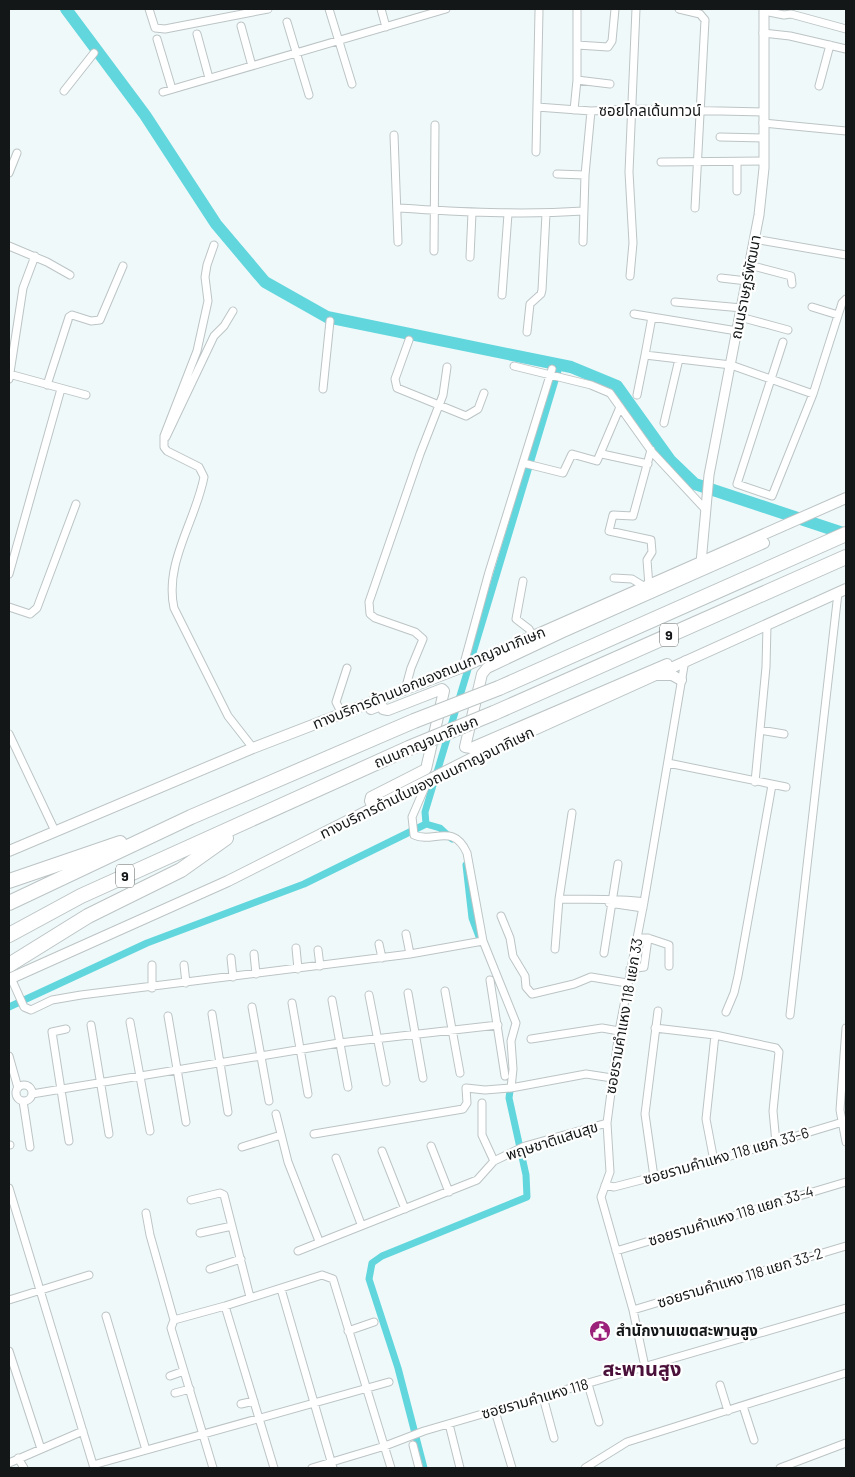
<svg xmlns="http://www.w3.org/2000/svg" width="855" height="1477" font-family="Barlow,'Noto Sans Thai',sans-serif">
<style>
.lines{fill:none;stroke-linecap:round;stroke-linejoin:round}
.canal{stroke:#62d6dd;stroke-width:7}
.river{stroke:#62d6dd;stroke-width:12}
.minor-casing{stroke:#bcc4c5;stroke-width:9}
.tertiary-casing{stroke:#bcc4c5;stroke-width:11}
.secondary-casing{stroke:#bcc4c5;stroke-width:12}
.motorway-casing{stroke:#bcc4c5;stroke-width:16}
.minor{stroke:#fff;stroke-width:7}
.tertiary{stroke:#fff;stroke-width:9}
.secondary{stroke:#fff;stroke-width:10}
.motorway{stroke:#fff;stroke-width:14}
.motorway-bridge-casing{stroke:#bcc4c5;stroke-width:16;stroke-linecap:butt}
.motorway-bridge{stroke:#fff;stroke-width:14}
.labels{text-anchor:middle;stroke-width:4.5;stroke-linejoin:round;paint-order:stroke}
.shield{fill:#fff;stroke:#5a5d5d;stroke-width:1}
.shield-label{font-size:14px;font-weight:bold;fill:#141718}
.street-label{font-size:15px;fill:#141718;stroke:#fff}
.poi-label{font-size:15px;font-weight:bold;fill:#141718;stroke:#fff;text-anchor:start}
.district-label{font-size:20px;font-weight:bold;fill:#4a1039;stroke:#fff}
</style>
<rect width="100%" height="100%" fill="#f0f9f9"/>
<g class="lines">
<path class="canal" d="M452 839 440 828 426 824 425 812 560 364
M466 865 472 918 481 942
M9 1007 147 943 304 884 426 824
M424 1468 398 1368 369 1279 372 1263 382 1256 527 1197 526 1175 509 1098 511 1084"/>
<path class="river" d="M66 9 145 115 216 224 265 282 327 317 571 367 617 386 670 460 695 484 846 534"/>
<g class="minor-casing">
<path id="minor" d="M149 9 155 28 165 29 268 9
M329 9 352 84
M381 9 386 27
M679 9 700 14 705 20 695 208
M764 11 784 15 791 14 846 29
M287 22 309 95
M241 26 252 66
M763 33 790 36 846 49
M197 34 209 78
M157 39 172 89
M577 45 608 47 612 41 615 9
M577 80 610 84
M819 86 830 45
M64 91 94 53
M163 92 446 9
M537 107 591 111 633 109 764 112
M574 110 577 80V9
M763 123 846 131
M394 135 398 242
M720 137 764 138
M536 152 539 11
M661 162 764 161
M9 173 17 153
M557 174 585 175
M737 191V162
M399 208C460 212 521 215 583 211
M754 239 846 255
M583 242 585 175 591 111
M214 245 207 265 205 277 208 301 197 351 164 436V447L167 451 199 467 204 477C196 520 164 563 174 608L228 716 253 748
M9 246 47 262 70 275
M434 251 435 125
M470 257 472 213
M749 265 791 276 792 284
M630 276 633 243 629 172 636 9
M721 278 747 281
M502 295 508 214
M675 302 742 308
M812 307 838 315
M634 314 737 331
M740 317 788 330
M527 332 530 304 541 294 542 290 546 214
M409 340 395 379 397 388 466 416 478 409 484 393
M783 342 737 484 772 496 813 394 842 303 846 299
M645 355 652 317
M514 366 591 385 610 393 652 452 705 509
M9 374 86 395
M9 379 23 288 35 256
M47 385 69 317 72 315 91 321 100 320 123 266
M323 389 330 321
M637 395 645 355 731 365 813 394
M664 423 679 359
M166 437 214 336 224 326 233 311
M602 454 648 464
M523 463 563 473 572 454 597 461 620 407
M9 574 61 389
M614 578 632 579 645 587
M523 581 516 619 529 629 533 637
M649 586 647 560 652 552 651 540 609 531 613 515 633 516 651 450
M9 607 30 614 37 608 76 504
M463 667 489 572 552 369
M405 690 411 668 423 639 415 632 375 618 370 614 369 602 420 454 443 395 447 367
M342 714 336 702 347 668
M760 730 784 734
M9 734 55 831
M668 763 786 787
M428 780 412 817 414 835C433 844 453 822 467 853L483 941 516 1023 511 1041 513 1069 511 1088
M755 782 766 667 767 625
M559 899C588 900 615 898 644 902
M609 903 643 908
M501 916 510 938 513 956 525 976 526 987 532 994 574 984 591 977 627 983
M406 934 410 954
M637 938H648L669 945V966
M379 944 382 958
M296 948 298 969
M555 949 559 899 572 813
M318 950 320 966
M604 953 618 864
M254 954 256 974
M231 958 233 977
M184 965 186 983
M630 969 644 967 648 938
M11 978 24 1007 31 1010 52 1000 81 995 410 954 483 941
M490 980 505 1076
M152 988V965
M445 991 460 1073
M408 993 423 1078
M369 995 386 1082
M332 1000 348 1087
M292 1003 308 1094
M252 1007 269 1101
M726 1012 734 993 738 976 772 785
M212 1014 228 1112
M790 1015 838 593
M168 1016 186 1122
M130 1022 150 1131
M91 1025 109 1134
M655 1028 715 1035 776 1048 779 1052 773 1111 776 1143
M846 1028 840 1110 846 1142
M66 1029 52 1032 69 1141
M531 1039 602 1028 619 1031
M9 1056 18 1088
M16 1093a8 8 0 1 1 16 0a8 8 0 1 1-16 0Z
M32 1094 339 1043 498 1025
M23 1101 30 1147
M482 1103V1135L494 1161
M276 1114 288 1162 319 1241
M314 1134 463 1109 467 1103 466 1088 485 1090 511 1088 586 1074 612 1078
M9 1145H10
M431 1146 449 1192
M242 1147 281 1135
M382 1151 405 1209
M336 1158 361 1224
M714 1161 706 1119 715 1035
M654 1177 645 1114 658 1011
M605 1185 614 1187 714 1161 846 1121
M9 1188 94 1468
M191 1200 220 1193 224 1195 250 1297
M146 1213 150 1235 174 1320
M200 1233 232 1226
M298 1251 477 1180 494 1161 525 1146 607 1123
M616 1251 846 1182
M210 1269 241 1259
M281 1289 333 1468
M9 1300 89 1275
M225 1306 274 1468
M633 1310 846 1246
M106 1316 146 1450
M348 1331 374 1322
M9 1351 41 1449
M645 1367 633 1310 601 1197 610 1172 607 1123 619 1031 644 902 685 660
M170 1376 184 1371
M588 1384 599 1422
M720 1385 728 1411
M175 1393 190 1389
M543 1397 554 1438
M241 1404 254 1401
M743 1406 754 1440
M495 1411 512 1468
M449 1424 460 1468
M413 1445 419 1468
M18 1458 24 1468
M9 1463 83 1431
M93 1465 389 1382
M213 1468 171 1328 174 1320 225 1306 322 1275 333 1279 391 1468
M312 1468 385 1446 424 1431 846 1308
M585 1468 627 1442 846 1373
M780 1468 846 1443"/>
</g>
<g class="tertiary-casing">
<path id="tertiary" d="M701 563 709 475 759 215 764 168V9"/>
</g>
<g class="secondary-casing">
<path id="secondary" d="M667 664 471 748 465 747 482 674 487 668 561 633 764 543
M658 675H672L681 680
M371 709 381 705 383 709 388 710 442 689 444 691 426 769 371 797 370 801 373 808
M9 851 253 748 463 667 846 498
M9 979 228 881 474 757 846 589"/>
</g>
<g class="motorway-casing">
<path id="motorway" d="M499 688 846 534
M494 713 846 557
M9 881 120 843
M9 903 191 817 414 721
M9 935 81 896 409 748
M9 965 88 916 181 870 226 838"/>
</g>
<use href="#minor" class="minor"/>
<use href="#tertiary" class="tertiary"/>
<use href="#secondary" class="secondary"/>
<use href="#motorway" class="motorway"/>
<g class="motorway-bridge-casing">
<path id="motorway-bridge" d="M414 721 499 688
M409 748 494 713"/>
</g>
<use href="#motorway-bridge" class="motorway-bridge"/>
</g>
<defs>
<g id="civic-disc" transform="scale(1.125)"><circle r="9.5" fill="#9b2079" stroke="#fff"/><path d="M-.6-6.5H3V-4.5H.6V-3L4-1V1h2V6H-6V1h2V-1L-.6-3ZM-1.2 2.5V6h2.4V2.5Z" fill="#fff"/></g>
</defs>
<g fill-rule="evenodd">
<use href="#civic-disc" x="600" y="1331"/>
</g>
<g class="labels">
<g class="shield">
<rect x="660" y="623.5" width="18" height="23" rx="4"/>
<rect x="116" y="864.5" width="18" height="23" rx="4"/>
</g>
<g class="shield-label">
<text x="669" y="640">9</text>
<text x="125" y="881">9</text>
</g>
<g class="street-label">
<text x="650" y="116">ซอยโกลเด้นทาวน์</text>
<text transform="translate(746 287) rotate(-79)" y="5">ถนนราษฏร์พัฒนา</text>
<text transform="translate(429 678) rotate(-22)" y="5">ทางบริการด้านนอกของถนนกาญจนาภิเษก</text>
<text transform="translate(426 742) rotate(-23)" y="5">ถนนกาญจนาภิเษก</text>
<text transform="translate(427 783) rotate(-26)" y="5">ทางบริการด้านในของถนนกาญจนาภิเษก</text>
<text transform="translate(624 1016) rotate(-80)" y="5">ซอยรามคำแหง 118 แยก 33</text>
<text transform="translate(552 1141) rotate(-18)" y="5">พฤษชาติแสนสุข</text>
<text transform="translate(726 1156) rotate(-16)" y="5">ซอยรามคำแหง 118 แยก 33-6</text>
<text transform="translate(731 1216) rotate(-17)" y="5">ซอยรามคำแหง 118 แยก 33-4</text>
<text transform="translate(740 1278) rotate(-17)" y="5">ซอยรามคำแหง 118 แยก 33-2</text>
<text transform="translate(535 1399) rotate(-16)" y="5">ซอยรามคำแหง 118</text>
</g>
<g class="poi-label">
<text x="616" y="1336">สำนักงานเขตสะพานสูง</text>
</g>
<g class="district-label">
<text x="642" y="1376">สะพานสูง</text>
</g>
</g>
<rect width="855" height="1477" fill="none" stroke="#141718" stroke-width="20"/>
</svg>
